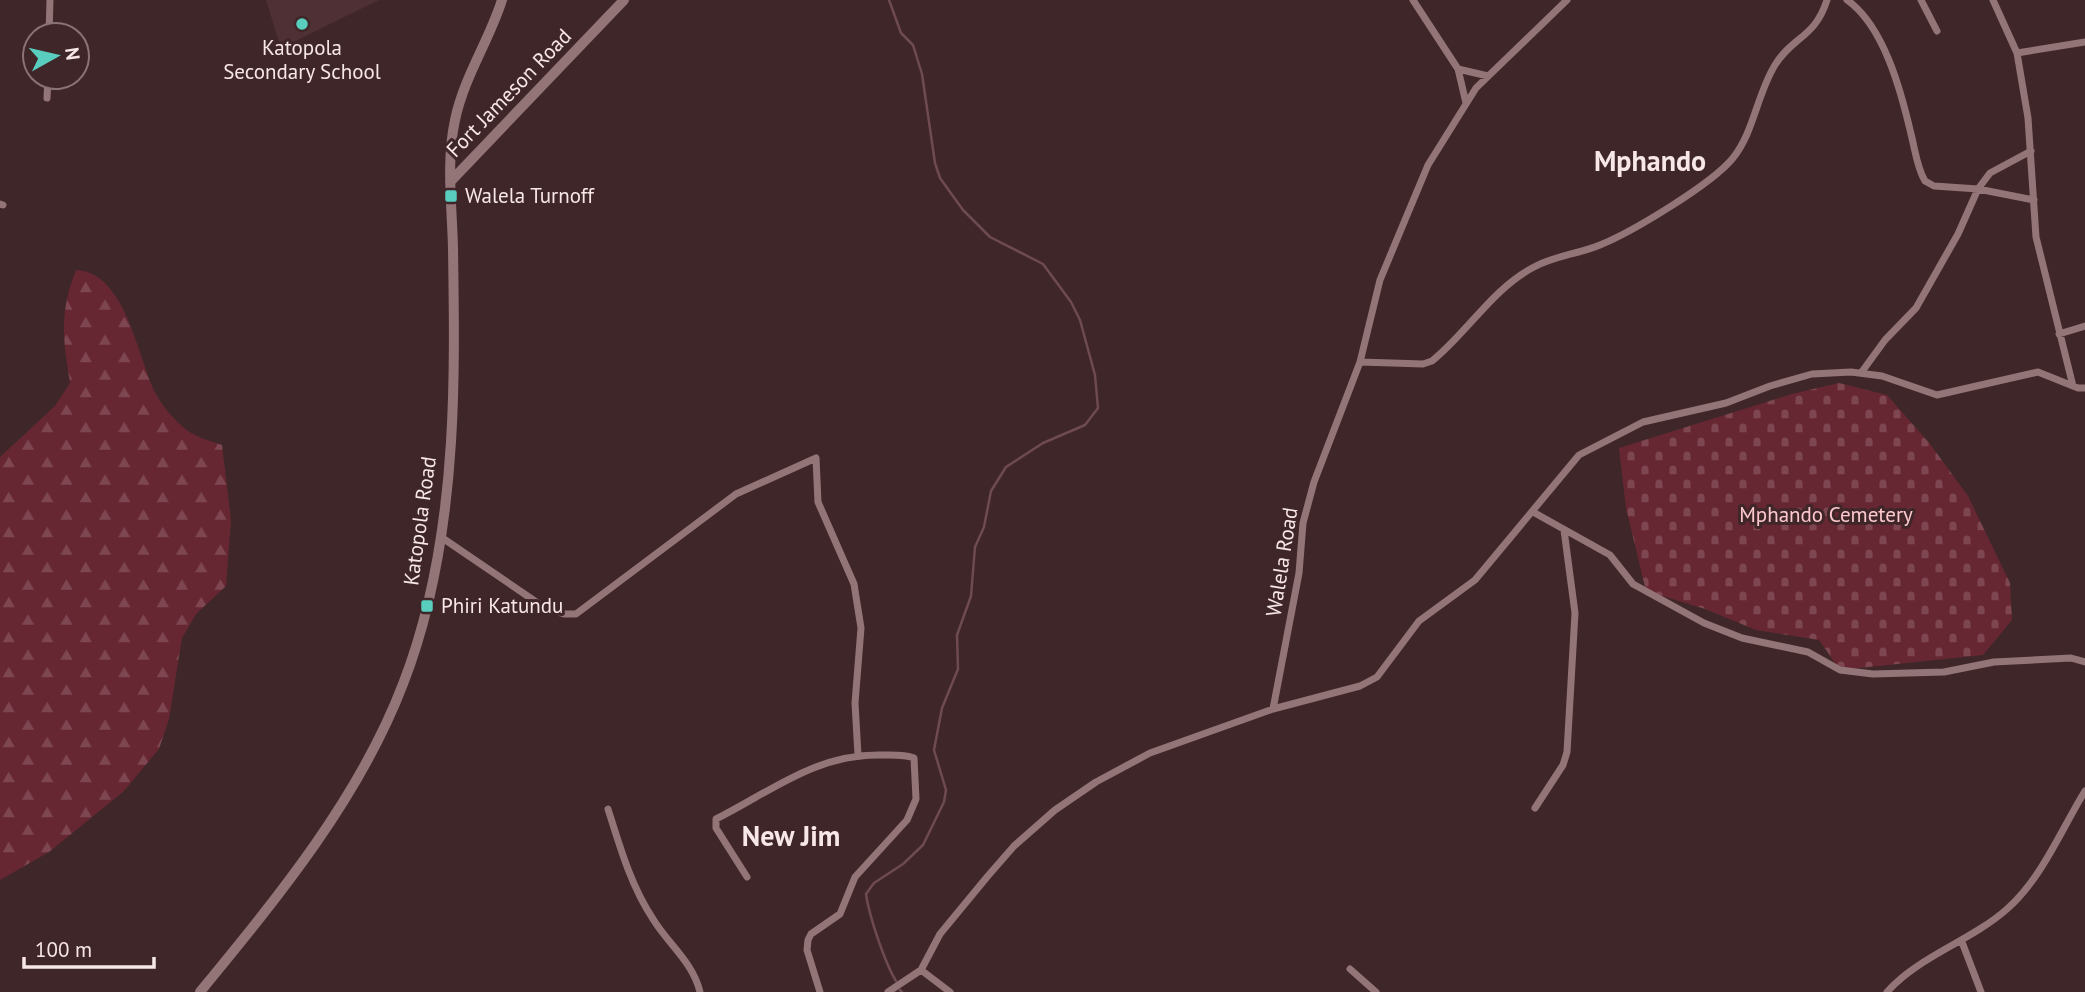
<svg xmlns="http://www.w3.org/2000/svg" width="2085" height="992" font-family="'PT Sans',sans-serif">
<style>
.built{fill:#4f3034}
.forest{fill:url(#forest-firs)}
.cemetery{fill:url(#cemetery-stones)}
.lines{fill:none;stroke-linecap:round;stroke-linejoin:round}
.stream{stroke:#6e4a52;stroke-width:2.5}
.street{stroke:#937578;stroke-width:7}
.secondary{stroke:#937578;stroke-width:10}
.poi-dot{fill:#59cebe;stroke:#3f2629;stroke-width:2.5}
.labels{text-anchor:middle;stroke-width:6;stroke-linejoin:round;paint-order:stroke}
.poi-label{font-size:21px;fill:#f8e7e8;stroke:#3f2629;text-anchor:start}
.street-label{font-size:21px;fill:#f8e7e8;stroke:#3f2629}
.park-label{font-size:21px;fill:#fdc9ce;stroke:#3f2629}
.district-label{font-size:28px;font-weight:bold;fill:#f8e7e8;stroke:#3f2629}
</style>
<defs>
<pattern id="forest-firs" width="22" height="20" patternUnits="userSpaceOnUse" patternTransform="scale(1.75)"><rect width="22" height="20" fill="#662732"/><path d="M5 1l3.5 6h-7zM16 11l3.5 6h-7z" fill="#7d4650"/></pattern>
<pattern id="cemetery-stones" width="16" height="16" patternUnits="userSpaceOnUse" patternTransform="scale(1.75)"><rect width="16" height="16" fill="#662732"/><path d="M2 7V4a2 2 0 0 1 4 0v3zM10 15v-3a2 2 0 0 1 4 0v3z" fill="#7d4650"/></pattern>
</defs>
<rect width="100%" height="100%" fill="#3f2629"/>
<path class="built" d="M266 0H379L281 48Z"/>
<path class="forest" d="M76 270C126 272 137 357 156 394 162 406 173 418 183 427 194 437 208 440 222 445L231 520 226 586 196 614 182 638 169 719 159 749 123 792 49 852 0 880V457L55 406 70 383C63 339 59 313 76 270Z"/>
<path class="cemetery" d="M1839 383 1887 395 1930 444 1968 496 2010 583 2012 620 1983 655 1840 670 1819 640 1756 630 1705 609 1646 591 1626 508 1619 448 1792 394Z"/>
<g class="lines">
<path class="stream" d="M889 0 901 33 913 45 922 74 935 163 940 178 963 210 990 237 1043 264 1071 302 1080 320 1095 375 1098 408 1085 425 1043 443 1006 467 991 491 984 527 975 547 971 596 957 635 958 669 942 708 934 750 946 790 944 802 923 845 903 864 874 883 866 894C869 916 885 963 896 981
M900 990 902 992"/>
<path class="street" d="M1413 0 1458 69 1466 103
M1847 0C1884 26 1901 91 1911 134 1915 149 1917 168 1925 181L1934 186 1978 189 2034 200
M1921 0 1937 31
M1993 0 2017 53 2028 118 2036 237 2073 386
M49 35 50 0
M2017 53 2085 42
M1458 69 1488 76
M47 98 48 77
M0 204 3 205
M2059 334 2085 326
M1360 362 1423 364 1432 361C1467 333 1493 288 1534 267 1554 256 1578 254 1600 245 1632 232 1712 184 1733 158 1754 132 1757 94 1775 65 1793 36 1815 38 1827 0
M1861 373 1885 340 1916 308 1958 234 1978 189 1990 173 2031 151
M1533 512 1610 555 1633 584 1704 623 1742 638 1808 652 1840 670 1873 674 1944 672 1994 662 2071 658 2085 662
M441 537 545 608 564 614H576L736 494 816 458 818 502 854 584 861 628 855 703 858 755
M1273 709 1299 573 1303 523 1314 482 1360 362 1380 280 1405 220 1428 165 1476 88 1567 0
M1535 808 1563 765 1567 752 1575 613 1564 530
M608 809C620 847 631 886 653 919 668 944 693 962 700 992
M747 877 716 828V819C772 791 815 754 881 755 892 755 904 754 914 758L916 799 907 820 855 877 840 914 811 934 808 940 807 950 820 992
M1962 942 1981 992
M1350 969 1376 992
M921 970 950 992
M888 992 921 970 940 934 987 877 1014 846 1055 810 1096 782 1150 753 1273 709 1360 686 1377 677 1419 621 1475 580 1579 455 1643 422 1726 403 1770 386 1812 374 1851 372 1882 376 1937 395 2038 372 2078 388H2085
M1887 992C1919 956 1971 941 2007 909 2042 878 2061 830 2085 791"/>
<path class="secondary" d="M450 182 624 0
M200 992C278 897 359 799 403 684 433 607 446 523 451 442 455 378 454 312 453 248 452 206 446 162 455 120 464 77 489 41 502 0"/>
</g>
<g class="poi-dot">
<circle cx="302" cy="24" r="7"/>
<rect x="444" y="189" width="14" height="14" rx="3.5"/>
<rect x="420" y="599" width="14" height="14" rx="3.5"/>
</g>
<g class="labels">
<g class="poi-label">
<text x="302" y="55" text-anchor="middle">Katopola<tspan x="302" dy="24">Secondary School</tspan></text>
<text x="465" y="203">Walela Turnoff</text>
<text x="441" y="613">Phiri Katundu</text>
</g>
<g class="street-label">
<text transform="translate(509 93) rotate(-46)" y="7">Fort Jameson Road</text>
<text transform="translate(420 521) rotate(-82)" y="7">Katopola Road</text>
<text transform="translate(1282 562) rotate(-81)" y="7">Walela Road</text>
</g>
<g class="park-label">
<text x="1826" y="522">Mphando Cemetery</text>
</g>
<g class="district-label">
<text x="1650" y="171">Mphando</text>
<text x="791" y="846">New Jim</text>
</g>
</g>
<g transform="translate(56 56) rotate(82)"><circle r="33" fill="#3f2629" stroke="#897375" stroke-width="2"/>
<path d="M0-5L12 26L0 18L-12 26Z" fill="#59cebe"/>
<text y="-10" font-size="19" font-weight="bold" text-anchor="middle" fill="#f8e7e8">N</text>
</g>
<path d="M24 957v10h130v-10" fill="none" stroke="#f8e7e8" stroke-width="3.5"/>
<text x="35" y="957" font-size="21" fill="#f8e7e8" stroke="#3f2629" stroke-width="5" paint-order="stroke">100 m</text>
</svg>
